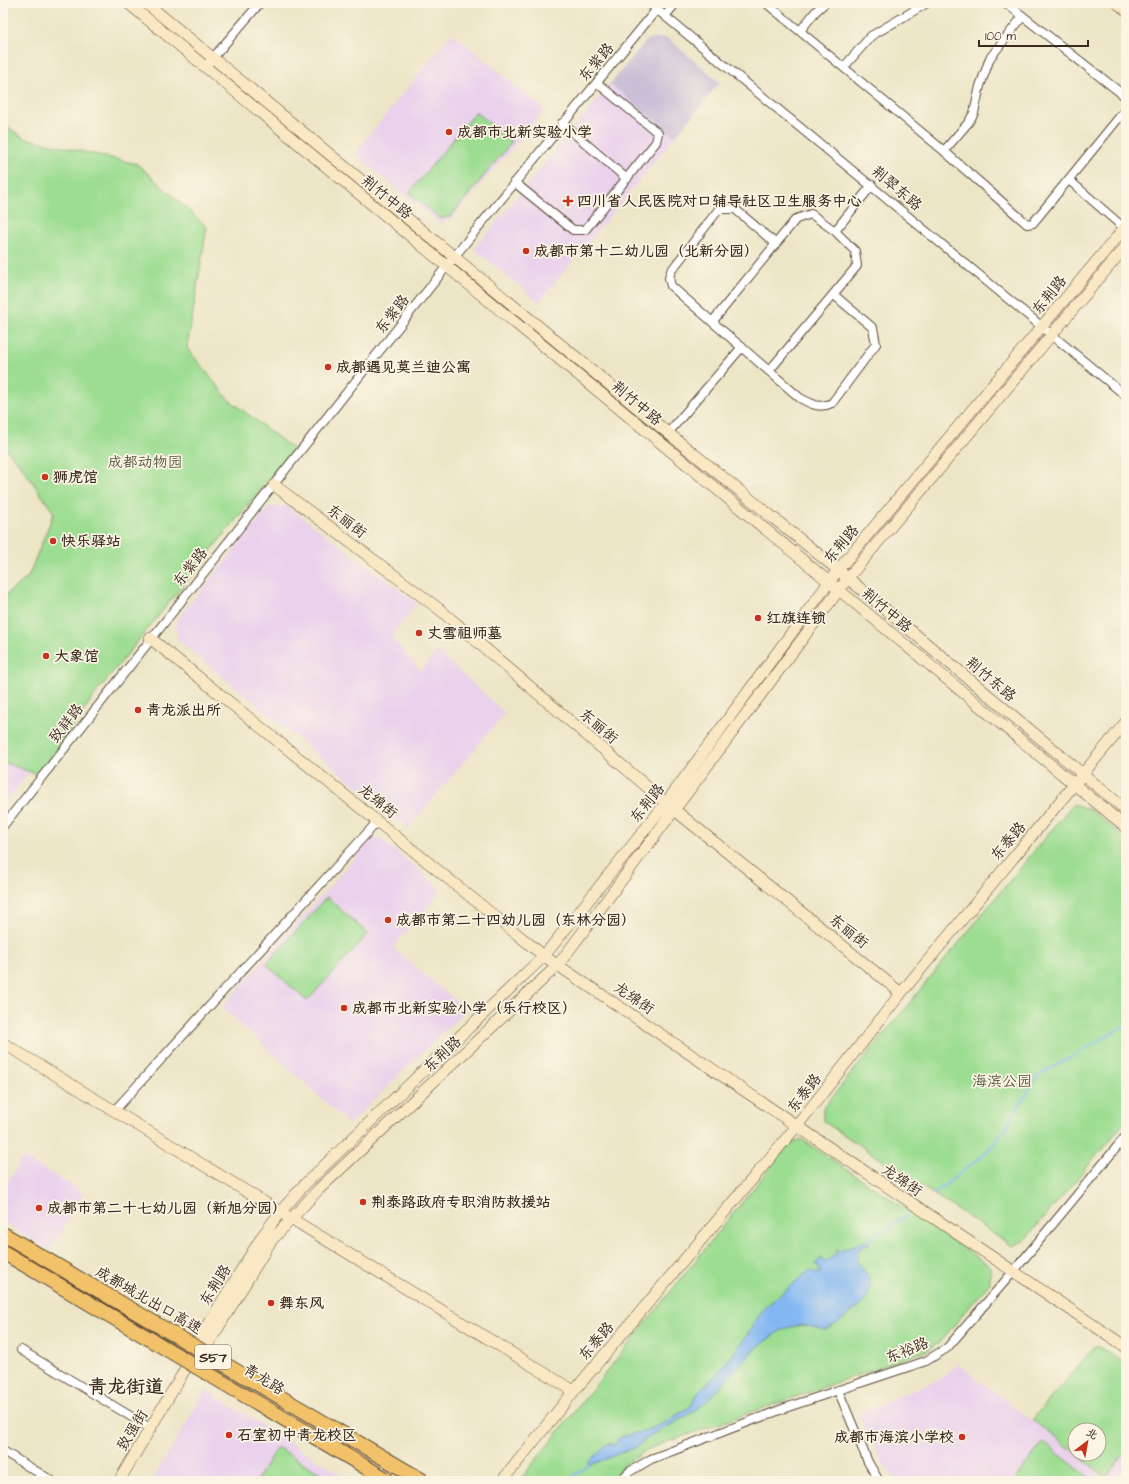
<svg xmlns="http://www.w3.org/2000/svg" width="1129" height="1484" font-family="'Architects Daughter','LXGW WenKai TC',sans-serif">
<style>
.built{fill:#ead1ec}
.industrial{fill:#cabfd6}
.green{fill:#9ddd92;stroke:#6c8458}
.water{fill:#83b7f1;stroke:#5f7088}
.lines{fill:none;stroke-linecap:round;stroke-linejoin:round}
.stream{stroke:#83b7f1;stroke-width:2}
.street-casing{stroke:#564637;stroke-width:10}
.secondary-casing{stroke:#564637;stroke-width:12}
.street{stroke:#fff;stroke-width:8}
.secondary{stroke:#fae7c3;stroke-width:11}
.highway-bridge-casing{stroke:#564637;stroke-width:16;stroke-linecap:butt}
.highway-bridge{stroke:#f2c26a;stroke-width:14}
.poi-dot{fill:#c8321e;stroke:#fcf5e5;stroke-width:1.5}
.labels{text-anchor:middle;stroke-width:3.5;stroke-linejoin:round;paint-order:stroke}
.shield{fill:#fcf5e5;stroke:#75675a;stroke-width:1}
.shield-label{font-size:14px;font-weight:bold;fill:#3b2a1e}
.street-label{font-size:15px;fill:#3b2a1e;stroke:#fcf5e5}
.poi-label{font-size:15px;font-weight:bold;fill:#3b2a1e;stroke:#fcf5e5;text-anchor:start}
.park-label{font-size:15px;fill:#54573b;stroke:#fcf5e5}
.district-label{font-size:19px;font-weight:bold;fill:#3b2a1e;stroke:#fcf5e5}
</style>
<rect width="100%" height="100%" fill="#fcf5e5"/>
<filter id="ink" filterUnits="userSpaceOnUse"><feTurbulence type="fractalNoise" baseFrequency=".025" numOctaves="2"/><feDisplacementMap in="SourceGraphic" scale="8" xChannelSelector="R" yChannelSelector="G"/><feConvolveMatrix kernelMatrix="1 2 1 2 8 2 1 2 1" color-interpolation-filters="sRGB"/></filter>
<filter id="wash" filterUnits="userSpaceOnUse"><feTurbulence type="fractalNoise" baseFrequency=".012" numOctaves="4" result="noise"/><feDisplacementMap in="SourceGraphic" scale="16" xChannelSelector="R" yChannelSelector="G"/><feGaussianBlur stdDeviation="0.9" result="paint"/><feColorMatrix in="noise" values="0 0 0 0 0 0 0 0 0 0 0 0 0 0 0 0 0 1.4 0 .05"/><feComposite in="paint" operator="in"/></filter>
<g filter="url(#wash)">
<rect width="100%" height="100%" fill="#ece5c6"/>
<path class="built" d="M452 33 545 110 452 218 440 224 354 154Z
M610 84 675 137 539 302 474 249Z
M287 506 417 603 391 637 421 671 437 651 505 713 408 828 177 640V620L269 507Z
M3 762 30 771 3 805Z
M380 838 435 884 440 892 393 948 466 1010 349 1124 222 1007 372 839Z
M23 1157 84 1193 50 1250 3 1222V1190Z
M958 1364 1106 1477 1126 1451V1481H896L882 1462 858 1414 942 1378Z
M206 1390 351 1481H152Z"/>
<path class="industrial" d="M667 38 720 82 675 137 610 84 648 39Z"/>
<path class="green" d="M476 112 512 142 451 216 441 219 409 193Z
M3 124 24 138 137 164 207 227 187 348 228 399 293 449 96 693 39 775 3 762V597L28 577 54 513 24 470 3 445Z
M1073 804 1091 810 1126 839V1121L1024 1241 1012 1246 823 1121V1108Z
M327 897 368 934 307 1001 266 964Z
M801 1139 990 1266V1283L939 1343 926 1351 650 1448 626 1464 609 1481H519L788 1145Z
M1096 1345 1126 1364V1451L1106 1477 1076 1454H1099V1430H1075V1453L1032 1420Z
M1043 1442 1094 1481H1018L1015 1479Z
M277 1447 333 1481H256Z"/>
<path class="water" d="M864 1241 870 1243 860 1248 856 1261C860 1267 868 1274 870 1281 875 1302 840 1321 826 1330L803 1325 790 1327 778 1332 756 1348 709 1399 690 1414 652 1435 636 1447 588 1466 590 1461 608 1443 614 1445 621 1437 647 1430 664 1423 691 1406 699 1391 717 1374 742 1342 764 1308 810 1270 816 1273 821 1272 816 1264 821 1258 825 1262 836 1254V1250L840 1251Z"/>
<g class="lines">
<path class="stream" d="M934 1194 986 1153 1003 1132 1038 1076 1126 1025
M864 1243 907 1215
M567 1481 589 1465"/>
</g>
</g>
<g filter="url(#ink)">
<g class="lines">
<g class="street-casing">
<path id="street" d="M649 3 1126 396
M766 3 944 151 1027 224 1033 223 1126 109
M1006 3 1126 97
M665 16 676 3
M800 31 816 11 825 3
M205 67 260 3
M844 67 871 36 927 3
M562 123 627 179
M944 151 968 123 974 113 980 86 990 58 1023 16
M1069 180 1124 228
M514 182 573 230H585L656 142 658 133 597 83
M835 231 872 185
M775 243 735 209H719L671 271 669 278 671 286 800 398C811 404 820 409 832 403L876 344 873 328 834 295
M713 321 796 219 811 214 835 231 855 251 857 266 769 371
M668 433 742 347
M3 826 454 257 657 9
M115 1110 378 821
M21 1350 150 1428
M838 1390 868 1462 879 1481
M3 1451 52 1481
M620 1481 629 1472 651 1459 785 1408 926 1361 947 1348 1013 1272 1126 1136"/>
</g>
<g class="secondary-casing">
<path id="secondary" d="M128 3 1126 827
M146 3 668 433 838 570 1126 810
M1117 3 1126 10
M274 485 439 609 666 803 901 993
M150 638 544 956 1126 1347
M3 1043 574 1391
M3 1242 406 1481
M198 1356 210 1341 271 1241 319 1189 558 965 848 578 1126 246
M119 1481 183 1373 202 1334 263 1235 281 1211 305 1184 544 956 666 803 838 570 1126 226
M502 1481 574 1391 796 1127 901 993 1126 722"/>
</g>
<use href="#street" class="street"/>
<use href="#secondary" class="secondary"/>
<g class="highway-bridge-casing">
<path id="highway-bridge" d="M3 1234 423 1481
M3 1252 389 1481"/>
</g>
<use href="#highway-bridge" class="highway-bridge"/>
</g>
</g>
<g class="poi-dot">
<circle cx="449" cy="132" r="4"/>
<path d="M566 195h4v4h4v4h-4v4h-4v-4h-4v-4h4z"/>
<circle cx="526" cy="251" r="4"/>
<circle cx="328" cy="367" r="4"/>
<circle cx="45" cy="477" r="4"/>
<circle cx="53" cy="541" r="4"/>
<circle cx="758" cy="618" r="4"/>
<circle cx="419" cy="633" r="4"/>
<circle cx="46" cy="656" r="4"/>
<circle cx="138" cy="710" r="4"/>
<circle cx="388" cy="920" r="4"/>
<circle cx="344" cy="1008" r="4"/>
<circle cx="363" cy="1202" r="4"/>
<circle cx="39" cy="1208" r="4"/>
<circle cx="271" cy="1303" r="4"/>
<circle cx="229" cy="1435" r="4"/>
<circle cx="962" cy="1437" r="4"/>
</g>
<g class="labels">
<rect class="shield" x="195" y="1345" width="36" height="24" rx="3"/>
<g class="shield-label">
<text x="213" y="1362">S57</text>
</g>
<g class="street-label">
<text transform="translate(596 62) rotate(-50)" y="5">东紫路</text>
<text transform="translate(897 188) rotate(40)" y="5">荆翠东路</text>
<text transform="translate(387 197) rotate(39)" y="5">荆竹中路</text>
<text transform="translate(1049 295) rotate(-51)" y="5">东荆路</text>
<text transform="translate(392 314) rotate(-52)" y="5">东紫路</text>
<text transform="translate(637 403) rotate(40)" y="5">荆竹中路</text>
<text transform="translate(347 521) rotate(37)" y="5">东丽街</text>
<text transform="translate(841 544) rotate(-50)" y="5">东荆路</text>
<text transform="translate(190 567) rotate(-51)" y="5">东紫路</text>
<text transform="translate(887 610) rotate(40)" y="5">荆竹中路</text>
<text transform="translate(991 679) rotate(40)" y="5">荆竹东路</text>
<text transform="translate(66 723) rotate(-52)" y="5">致祥路</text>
<text transform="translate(599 726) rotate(40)" y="5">东丽街</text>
<text transform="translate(378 801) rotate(39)" y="5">龙绵街</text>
<text transform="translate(647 803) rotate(-51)" y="5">东荆路</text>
<text transform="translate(1008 841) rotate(-50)" y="5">东泰路</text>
<text transform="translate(849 931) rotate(39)" y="5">东丽街</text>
<text transform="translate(634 998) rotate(34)" y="5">龙绵街</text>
<text transform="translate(442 1054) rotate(-43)" y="5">东荆路</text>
<text transform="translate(804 1093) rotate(-52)" y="5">东泰路</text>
<text transform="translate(902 1180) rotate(34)" y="5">龙绵街</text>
<text transform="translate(215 1285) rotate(-58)" y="5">东荆路</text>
<text transform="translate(149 1300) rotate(30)" y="5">成都城北出口高速</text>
<text transform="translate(596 1341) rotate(-50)" y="5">东泰路</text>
<text transform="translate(907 1350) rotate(-22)" y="5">东裕路</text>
<text transform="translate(264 1379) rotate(31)" y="5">青龙路</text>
<text transform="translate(132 1430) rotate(-59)" y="5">致强街</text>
</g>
<g class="poi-label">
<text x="457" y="137">成都市北新实验小学</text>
<text x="577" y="206">四川省人民医院对口辅导社区卫生服务中心</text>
<text x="534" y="256">成都市第十二幼儿园（北新分园）</text>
<text x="336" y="372">成都遇见莫兰迪公寓</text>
<text x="53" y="482">狮虎馆</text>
<text x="61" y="546">快乐驿站</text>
<text x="766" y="623">红旗连锁</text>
<text x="427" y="638">丈雪祖师墓</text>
<text x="54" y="661">大象馆</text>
<text x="146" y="715">青龙派出所</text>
<text x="396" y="925">成都市第二十四幼儿园（东林分园）</text>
<text x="352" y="1013">成都市北新实验小学（乐行校区）</text>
<text x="371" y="1207">荆泰路政府专职消防救援站</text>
<text x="47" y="1213">成都市第二十七幼儿园（新旭分园）</text>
<text x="279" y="1308">舞东风</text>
<text x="237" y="1440">石室初中青龙校区</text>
<text x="954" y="1442" text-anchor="end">成都市海滨小学校</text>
</g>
<g class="park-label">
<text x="145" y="467">成都动物园</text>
<text x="1002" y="1086">海滨公园</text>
</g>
<g class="district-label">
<text x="126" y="1393">青龙街道</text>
</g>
</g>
<rect width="1129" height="1484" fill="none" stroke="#fcf5e5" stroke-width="16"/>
<g transform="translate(1087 1442) rotate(31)"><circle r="19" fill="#fcf5e5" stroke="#afa495"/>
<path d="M0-3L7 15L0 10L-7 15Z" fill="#c8321e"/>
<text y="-6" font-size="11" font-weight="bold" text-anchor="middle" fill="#3b2a1e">北</text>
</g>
<path d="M979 40v6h109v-6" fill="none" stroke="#3b2a1e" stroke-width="2"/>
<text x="985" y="40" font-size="12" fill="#3b2a1e" stroke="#fcf5e5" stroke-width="3" paint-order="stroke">100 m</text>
</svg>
